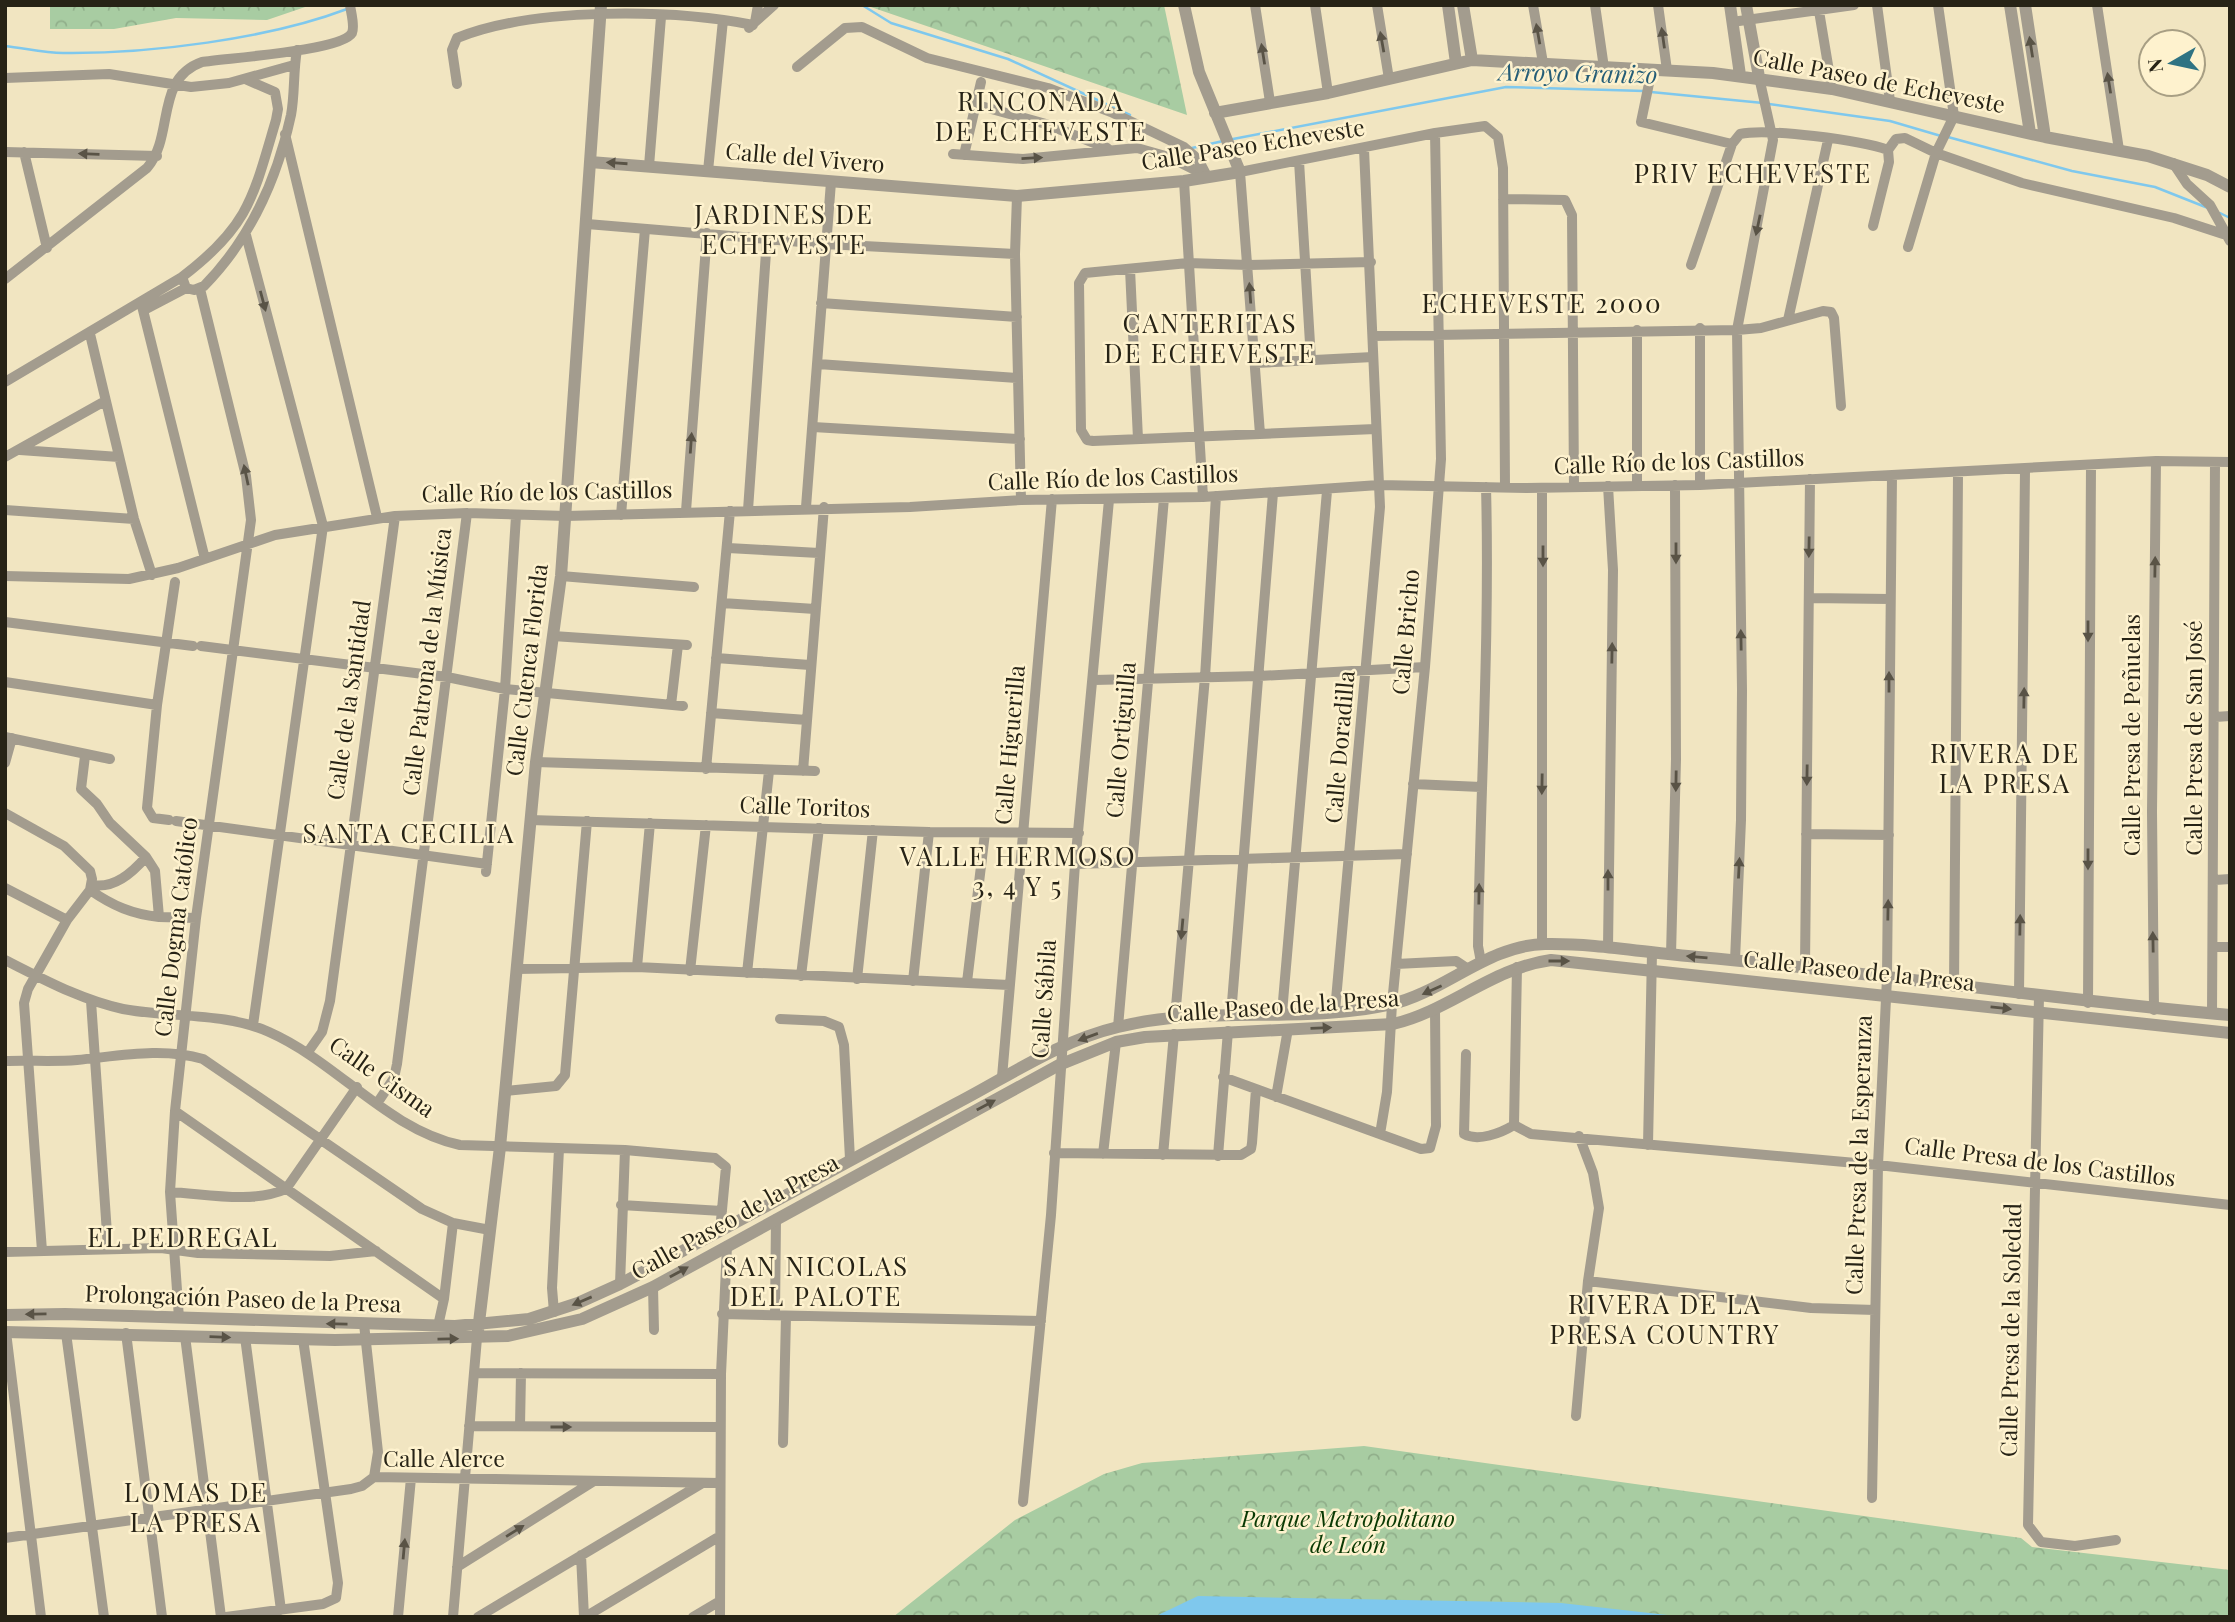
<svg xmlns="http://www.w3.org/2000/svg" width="2235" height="1622" font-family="'Playfair Display',serif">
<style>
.park{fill:url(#park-crowns)}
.water{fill:#7fc8ed}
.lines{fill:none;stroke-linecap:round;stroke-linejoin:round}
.stream{stroke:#7fc8ed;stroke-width:2.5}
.minor{stroke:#a39c8e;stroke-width:10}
.tertiary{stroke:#a39c8e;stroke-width:12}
.oneway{fill:#595346}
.labels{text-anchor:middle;stroke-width:5;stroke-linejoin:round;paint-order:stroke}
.street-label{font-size:23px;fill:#272316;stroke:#fef2ce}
.park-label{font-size:23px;font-style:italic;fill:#093903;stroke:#fef2ce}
.water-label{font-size:24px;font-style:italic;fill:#255d77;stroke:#fef2ce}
.quarter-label{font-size:26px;letter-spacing:2px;fill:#272316;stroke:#fef2ce}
</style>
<defs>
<pattern id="park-crowns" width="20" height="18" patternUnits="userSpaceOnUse" patternTransform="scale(1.75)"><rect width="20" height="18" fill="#a8cca2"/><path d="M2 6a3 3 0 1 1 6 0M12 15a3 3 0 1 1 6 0" fill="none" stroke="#91af8b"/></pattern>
</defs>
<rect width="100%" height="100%" fill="#f1e5c1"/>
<path class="park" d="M50 5H311L267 20 176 18 114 29H50Z
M865 5H1164L1187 115Z
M1364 1446 2021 1538 2032 1547 2230 1570V1617H893L1015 1520 1104 1474 1142 1463Z"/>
<path class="water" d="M1198 1596 1561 1603 1685 1617H1154Z"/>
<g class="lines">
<path class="stream" d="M862 5 891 23 1008 59 1130 115
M5 46C24 48 44 53 63 53 148 54 268 39 347 9
M1651 92 1763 103
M1769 104 1890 121 1941 136
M1948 137 2072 171 2155 187 2208 208
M1233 139 1506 87 1644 91
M1192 148 1223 141
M2220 213 2230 218"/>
<path class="minor" d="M1255 5 1270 102
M1315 5 1328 93
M1377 5 1389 79
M1533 5 1543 63
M1595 5 1604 68
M1658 5 1667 70
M1818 5 1832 89
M1877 5 1890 101
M2097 5 2119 150
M755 22 774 5
M1732 22 1854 5
M749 28 755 22 758 5
M797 67 845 28 862 27 927 58 1048 88 1111 112 1184 147 1198 159 1207 176
M1652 69 1641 122 1732 144
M5 78 109 74 191 87 229 83 294 65
M457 84 452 50 457 38C533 7 672 9 753 25
M977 105 1046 124 1107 148
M285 134 377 517
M1888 150 1896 139 1905 138 1936 153 2022 183 2174 218 2223 234
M5 152 157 156
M24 152 47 248
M953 154 1023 159 1137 148 1169 157 1209 177
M964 155 981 82
M1299 161 1311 360
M2173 163 2187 184 2210 205 2230 241
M649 166 661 17
M708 171 723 20
M1184 181 1203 497
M1017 196 1015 254 1021 500
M1503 199 1565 200 1572 215 1574 487
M587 224 826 244 1015 254
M1873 226 1889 162 1888 150
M246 235 323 526 253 1025
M1908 247 1936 153 1954 116 1938 5
M1371 262 1248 265 1188 263 1085 273 1079 283 1081 430 1087 440 1093 441 1375 429
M1691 265 1732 144 1740 134C1767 128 1861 140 1888 150
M1130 269 1138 439
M5 279 147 168C175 136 154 79 202 62 226 58 342 51 352 33 355 26 351 13 350 5
M186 288 182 277C249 226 253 198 276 120L278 109 275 92 245 79
M821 303 1017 317
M142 306 205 559
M144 310 186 288 194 290 204 286C251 238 277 180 291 115 295 94 293 72 297 50
M1788 320 1828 140
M90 334 134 519 152 575
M1373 336 1737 330 1761 328 1823 311 1831 312 1834 318 1841 406
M1255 363 1373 357
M818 364 1017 378
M5 382 182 277
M813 427 1020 439
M1260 434 1240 172 1435 133 1485 126 1498 137 1503 168 1505 487
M20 450 119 457
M5 457 105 401
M1700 485V328
M1637 486V330
M806 507 831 182
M5 510 134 519
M748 510 767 238
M686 511 707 233
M621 515 645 229
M728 548 819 553
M5 576 129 579 178 568 275 535 395 516 467 513 566 516 910 507 1021 500 1203 497 1379 485 1527 488 1700 485 2156 461 2230 462
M561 576 694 587
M1809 598 1890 599
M722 603 815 609
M5 622 193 646
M553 636 687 645
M201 646 447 677 505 689 683 706
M716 658 810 665
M1094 680 1259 676 1425 667
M5 682 157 705
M671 705 678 645
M711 713 807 720
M2215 717 2230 716
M5 737 110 759
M85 756 81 789 97 804 110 823 146 857 155 871 159 917 196 918
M536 762 815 771
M5 763 12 738
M706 769 730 511
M803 771 824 507
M1413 784 1481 787
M5 813 64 846 90 871 92 879 90 890 67 920 28 989 24 1003 42 1251
M169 820 153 818 147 808 157 705 175 582
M530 820 929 832 1079 833
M176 821 487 864
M1806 834 1889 835
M1075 864 1407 854
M486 872 505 689 516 516
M2215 880 2230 879
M92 885C114 889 132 873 146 857
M5 888 67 920
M90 890C113 906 132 914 159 917
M1542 944V488
M2214 947H2230
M1608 948 1613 570 1608 486
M1671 955 1676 759 1675 485
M5 960C43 979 81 1000 123 1009 170 1018 225 1012 269 1032 337 1062 387 1129 460 1145L625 1150 715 1158 726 1167 720 1231
M1735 960 1741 820 1742 690 1737 330 1773 140 1759 77
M1481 962 1478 946C1480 793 1490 640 1486 487
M1396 964 1456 961 1468 969
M637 967 650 823
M1805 967 1810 479
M516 969 637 967 1009 985
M690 971 706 825
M747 973 769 771
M801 976 819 828
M857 979 873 830
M913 981 929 832
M967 982 985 833
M1954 987 1958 474
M2019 994 2025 470
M2039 996 2028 1525 2041 1542 2075 1546 2116 1540
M91 1001 108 1248
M2088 1003 2091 465
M2154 1010 2152 812 2156 461
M1335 1011 1380 507 1364 149
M1282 1013 1327 491
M2212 1014 2215 463
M1231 1015 1273 493
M1175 1018 1205 677 1216 496
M780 1019 824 1021 839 1027 844 1045 850 1159
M1118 1027 1164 498
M308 1052 322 1032 330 1001 395 516
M1466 1054 1464 1134C1478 1142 1501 1133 1514 1125
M5 1061C29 1060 53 1062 77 1060 119 1056 162 1047 203 1059L422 1209 453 1223 490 1230
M1002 1077 1052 499
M1223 1077 1421 1149 1430 1148 1436 1126 1435 1009
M506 1091 556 1086 565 1075 587 821
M1276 1097 1288 1029
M378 1102 394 1078 397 1064 467 513
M175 1111 444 1299 438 1326
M1514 1125 1531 1134 1878 1165 2230 1205
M1514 1125 1517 967
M1380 1134 1387 1092 1392 1004 1425 667 1441 459 1435 133
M1648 1145 1652 953
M1054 1153 1241 1155 1251 1149 1252 1143 1256 1089
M1103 1154 1116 1042
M1163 1155 1174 1034
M1218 1156 1228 1031
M170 1192C207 1194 252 1204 286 1189L357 1087
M621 1205 722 1211
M5 1252 161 1248 198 1253 330 1256 376 1251
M1588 1281 1811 1308 1875 1310
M620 1284 625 1150
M653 1287 654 1330
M444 1299 453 1223
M554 1312 552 1288 559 1149
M722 1314 1041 1321
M775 1315 776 1219
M179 1318 170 1192 175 1111 196 918 251 520 246 476 200 289
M364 1324 378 1452 374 1477
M6 1332 41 1617
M66 1333 104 1617
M126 1333 162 1617
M185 1336 221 1617
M245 1337 281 1610
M474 1373 721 1374
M1576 1416 1588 1281 1599 1208 1593 1173 1579 1136
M469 1426 720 1427
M520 1426 521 1373
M783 1443 786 1316
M1872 1498 1878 1165 1887 978 1892 476
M1023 1502 1051 1215 1075 864 1109 500
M5 1538 351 1489 362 1486 374 1477 720 1483
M581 1555 584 1617
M457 1567 594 1481
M226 1617 323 1604 336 1598 338 1583 303 1339
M398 1617 411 1478
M453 1617 477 1338
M478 1617 701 1484
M585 1617 720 1536
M693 1617 720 1601
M720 1617 721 1374 727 1246"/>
<path class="tertiary" d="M1448 5 1456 63
M1463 5 1472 60
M1730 5 1740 75
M1746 5 1759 77
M2010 5 2030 133
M2025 5 2045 137
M1215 113 1328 93 1472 60 1713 73 1832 89 2045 137 2148 156 2207 175 2230 187
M590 162 1017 196 1184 181 1240 172 1199 72 1184 5
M5 1315 65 1314 455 1326 529 1319 578 1303 620 1284C733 1225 845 1163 957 1103 1009 1076 1059 1041 1118 1027 1206 1005 1300 1024 1388 1005 1444 993 1487 945 1545 944 1596 943 1647 953 1698 957 1875 972 2052 1000 2230 1015
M478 1331 500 1147 536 762 561 576 601 5
M5 1332 335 1340 508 1336 582 1319 653 1287 1059 1065 1116 1042 1145 1037 1393 1024C1449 1011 1492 968 1551 960L2230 1033"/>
</g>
<defs><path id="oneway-solid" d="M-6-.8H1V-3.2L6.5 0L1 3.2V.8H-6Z" transform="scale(1.75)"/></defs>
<g class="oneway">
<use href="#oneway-solid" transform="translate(1538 34) rotate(-100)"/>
<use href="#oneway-solid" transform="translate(1663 38) rotate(-98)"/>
<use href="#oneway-solid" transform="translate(1382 42) rotate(-100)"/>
<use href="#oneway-solid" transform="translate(2031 47) rotate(-99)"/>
<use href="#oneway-solid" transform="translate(1263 54) rotate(-99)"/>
<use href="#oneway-solid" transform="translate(2109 83) rotate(-99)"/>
<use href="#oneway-solid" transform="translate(89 154) rotate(-178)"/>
<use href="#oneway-solid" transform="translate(1032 158) rotate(-3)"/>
<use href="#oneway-solid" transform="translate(617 163) rotate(-176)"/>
<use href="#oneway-solid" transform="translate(1758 225) rotate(102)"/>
<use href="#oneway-solid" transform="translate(1250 293) rotate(-94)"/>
<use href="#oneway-solid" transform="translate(263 301) rotate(75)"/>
<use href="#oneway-solid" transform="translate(691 443) rotate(-86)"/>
<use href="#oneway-solid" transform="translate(246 475) rotate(-102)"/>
<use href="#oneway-solid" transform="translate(1809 547) rotate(91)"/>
<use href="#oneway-solid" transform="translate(1676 553) rotate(90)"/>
<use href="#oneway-solid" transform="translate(1543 556) rotate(90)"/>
<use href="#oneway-solid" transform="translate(2155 567) rotate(-89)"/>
<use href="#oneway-solid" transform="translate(2088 631) rotate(90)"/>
<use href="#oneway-solid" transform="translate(1741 640) rotate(-91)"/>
<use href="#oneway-solid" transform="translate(1612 653) rotate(-89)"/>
<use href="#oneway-solid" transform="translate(1889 682) rotate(-90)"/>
<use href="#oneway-solid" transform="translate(2024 698) rotate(-89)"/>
<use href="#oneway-solid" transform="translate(1807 775) rotate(91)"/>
<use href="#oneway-solid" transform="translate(1676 781) rotate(91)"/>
<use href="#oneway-solid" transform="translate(1542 784) rotate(91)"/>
<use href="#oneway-solid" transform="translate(2088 859) rotate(90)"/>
<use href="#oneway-solid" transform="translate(1739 868) rotate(-87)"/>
<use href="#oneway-solid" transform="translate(1608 880) rotate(-90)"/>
<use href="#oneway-solid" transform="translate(1479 894) rotate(-89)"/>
<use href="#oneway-solid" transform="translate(1888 910) rotate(-89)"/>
<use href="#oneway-solid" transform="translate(2020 925) rotate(-89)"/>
<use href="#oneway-solid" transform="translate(1182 929) rotate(95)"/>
<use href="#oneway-solid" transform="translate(2153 942) rotate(-91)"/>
<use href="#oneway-solid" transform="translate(1697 957) rotate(-175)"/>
<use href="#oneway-solid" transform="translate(1559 961)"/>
<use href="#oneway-solid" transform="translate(1432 990) rotate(156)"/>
<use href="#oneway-solid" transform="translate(2001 1008) rotate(6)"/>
<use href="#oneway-solid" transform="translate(1321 1028) rotate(-2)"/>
<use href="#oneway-solid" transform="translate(1088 1037) rotate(160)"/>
<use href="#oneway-solid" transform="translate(986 1105) rotate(-28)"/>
<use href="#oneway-solid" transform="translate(679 1272) rotate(-29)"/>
<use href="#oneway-solid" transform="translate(582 1301) rotate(157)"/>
<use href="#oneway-solid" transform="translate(36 1314) rotate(179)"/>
<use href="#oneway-solid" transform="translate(337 1324) rotate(-179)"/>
<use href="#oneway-solid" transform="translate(220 1337) rotate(2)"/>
<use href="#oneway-solid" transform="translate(448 1339) rotate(-1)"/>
<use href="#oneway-solid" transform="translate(561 1427)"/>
<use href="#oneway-solid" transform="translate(515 1531) rotate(-32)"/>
<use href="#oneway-solid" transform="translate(404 1549) rotate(-85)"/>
</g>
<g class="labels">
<g class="street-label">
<text transform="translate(1879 81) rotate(11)" y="8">Calle Paseo de Echeveste</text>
<text transform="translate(1253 145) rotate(-9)" y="8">Calle Paseo Echeveste</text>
<text transform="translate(805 158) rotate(5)" y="8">Calle del Vivero</text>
<text transform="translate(1679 462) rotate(-2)" y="8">Calle Río de los Castillos</text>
<text transform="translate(1113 478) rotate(-2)" y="8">Calle Río de los Castillos</text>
<text transform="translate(547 492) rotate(-1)" y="8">Calle Río de los Castillos</text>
<text transform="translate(1406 632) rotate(-85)" y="8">Calle Bricho</text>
<text transform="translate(427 662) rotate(-83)" y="8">Calle Patrona de la Música</text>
<text transform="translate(527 670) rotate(-83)" y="8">Calle Cuenca Florida</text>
<text transform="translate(349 700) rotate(-82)" y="8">Calle de la Santidad</text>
<text transform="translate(2132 735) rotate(-90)" y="8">Calle Presa de Peñuelas</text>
<text transform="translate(2194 738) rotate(-90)" y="8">Calle Presa de San José</text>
<text transform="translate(1121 740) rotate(-85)" y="8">Calle Ortiguilla</text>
<text transform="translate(1010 745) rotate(-85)" y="8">Calle Higuerilla</text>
<text transform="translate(1340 747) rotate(-85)" y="8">Calle Doradilla</text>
<text transform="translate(805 807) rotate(2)" y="8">Calle Toritos</text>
<text transform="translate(176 927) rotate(-83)" y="8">Calle Dogma Católico</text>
<text transform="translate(1859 971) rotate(6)" y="8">Calle Paseo de la Presa</text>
<text transform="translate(1044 999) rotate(-86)" y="8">Calle Sábila</text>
<text transform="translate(1283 1006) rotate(-4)" y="8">Calle Paseo de la Presa</text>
<text transform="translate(382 1077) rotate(35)" y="8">Calle Cisma</text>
<text transform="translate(1859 1155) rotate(-88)" y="8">Calle Presa de la Esperanza</text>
<text transform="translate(2040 1162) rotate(7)" y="8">Calle Presa de los Castillos</text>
<text transform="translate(735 1217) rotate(-29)" y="8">Calle Paseo de la Presa</text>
<text transform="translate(243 1299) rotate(2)" y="8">Prolongación Paseo de la Presa</text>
<text transform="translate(2011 1330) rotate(-89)" y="8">Calle Presa de la Soledad</text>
<text x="444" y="1467">Calle Alerce</text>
</g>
<g class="park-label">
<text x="1348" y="1527">Parque Metropolitano<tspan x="1348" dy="26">de León</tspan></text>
</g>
<g class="water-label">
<text transform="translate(1578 74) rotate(1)" y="8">Arroyo Granizo</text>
</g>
<g class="quarter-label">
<text x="1041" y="111">RINCONADA<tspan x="1041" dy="30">DE ECHEVESTE</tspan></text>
<text x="1753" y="183">PRIV ECHEVESTE</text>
<text x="784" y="224">JARDINES DE<tspan x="784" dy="30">ECHEVESTE</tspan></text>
<text x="1542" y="313">ECHEVESTE 2000</text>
<text x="1210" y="333">CANTERITAS<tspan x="1210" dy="30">DE ECHEVESTE</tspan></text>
<text x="2005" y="763">RIVERA DE<tspan x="2005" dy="30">LA PRESA</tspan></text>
<text x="409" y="843">SANTA CECILIA</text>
<text x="1018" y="866">VALLE HERMOSO<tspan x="1018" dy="30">3, 4 Y 5</tspan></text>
<text x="183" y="1247">EL PEDREGAL</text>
<text x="816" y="1276">SAN NICOLAS<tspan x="816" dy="30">DEL PALOTE</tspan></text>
<text x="1665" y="1314">RIVERA DE LA<tspan x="1665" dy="30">PRESA COUNTRY</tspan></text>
<text x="196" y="1502">LOMAS DE<tspan x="196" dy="30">LA PRESA</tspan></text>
</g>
</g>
<rect width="2235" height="1622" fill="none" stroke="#272316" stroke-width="14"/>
<g transform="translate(2172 63) rotate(261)"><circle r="33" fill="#fef2ce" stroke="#a89f84" stroke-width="2"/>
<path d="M0-5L12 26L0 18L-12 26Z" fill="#2f7383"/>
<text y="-10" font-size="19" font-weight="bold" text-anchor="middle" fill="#272316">N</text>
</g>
</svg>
